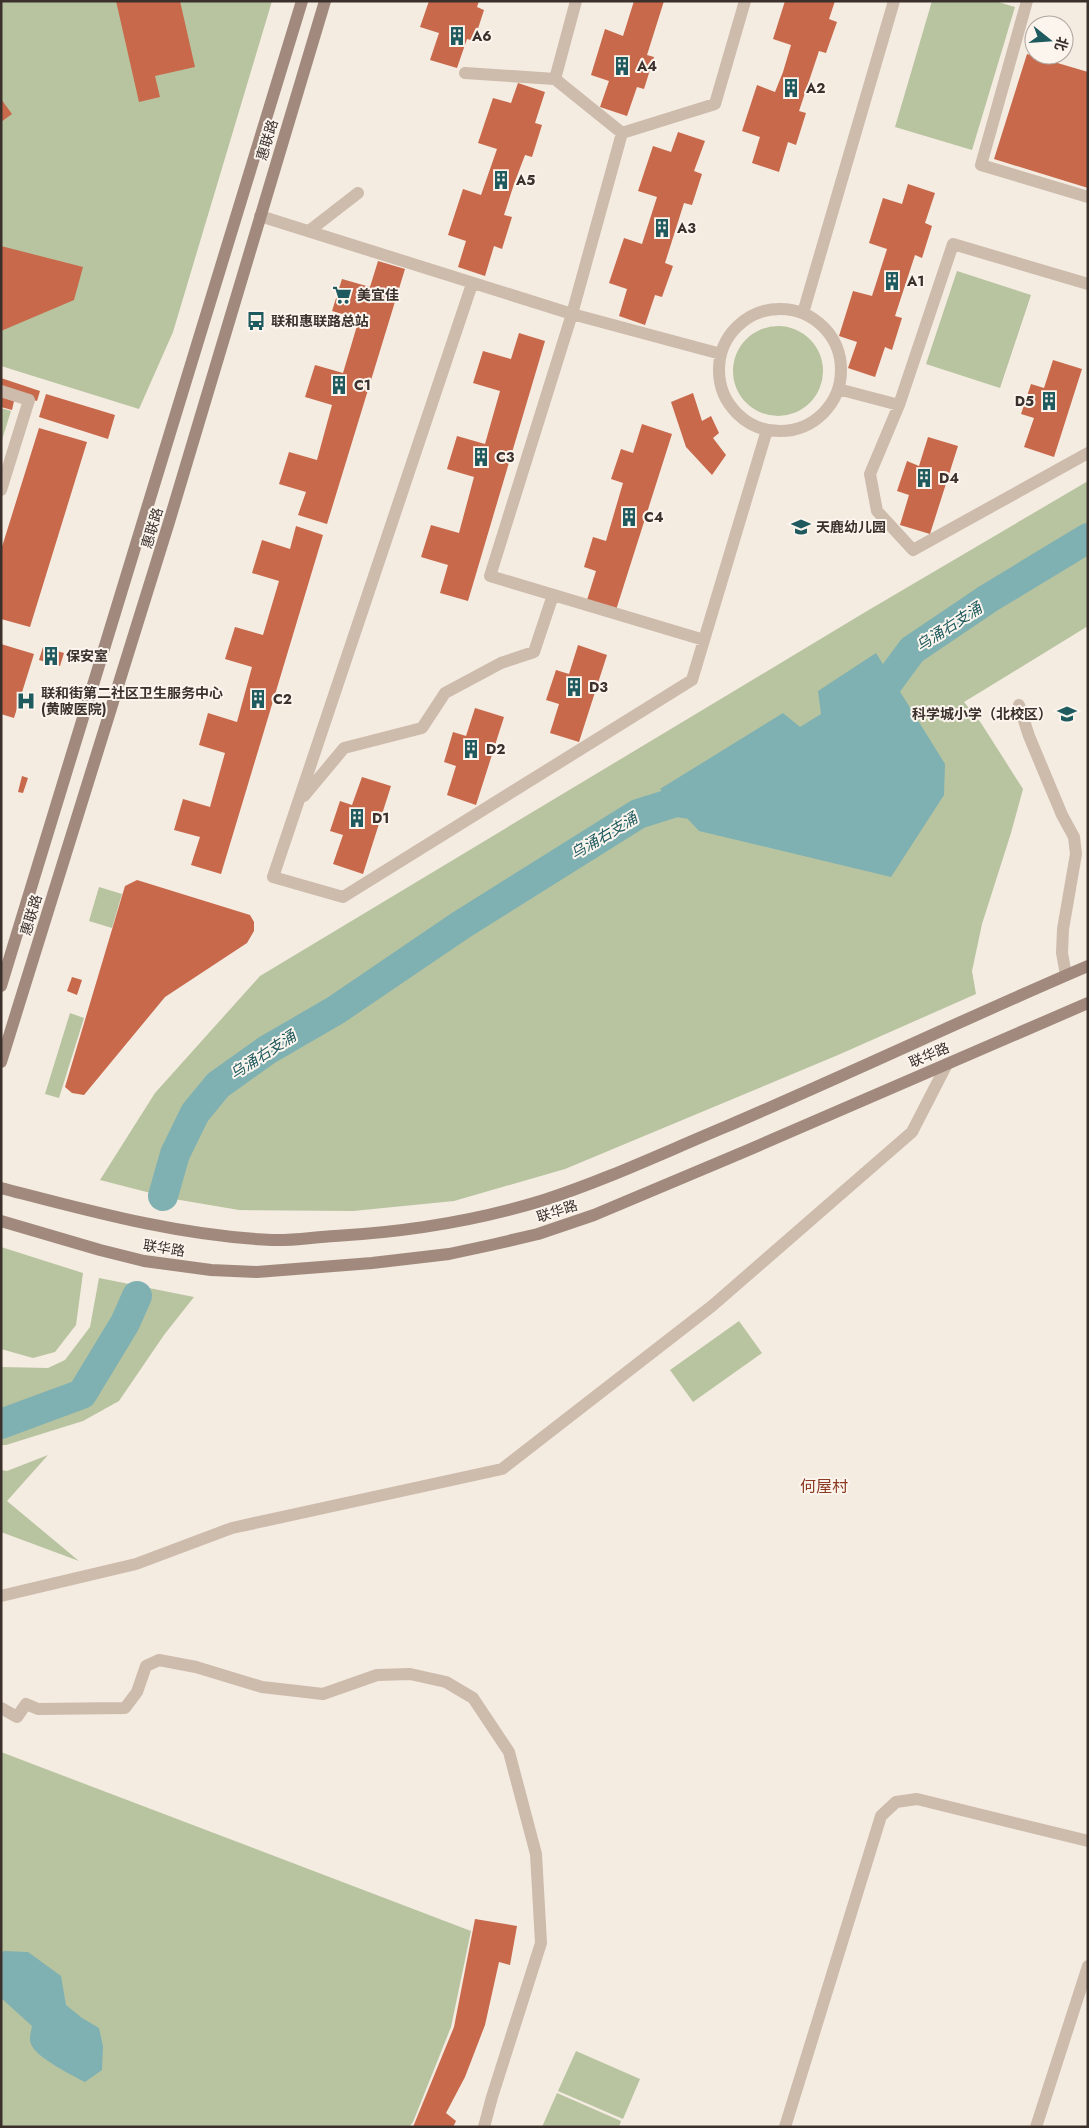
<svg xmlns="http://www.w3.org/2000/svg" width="1089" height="2128" font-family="Jost,'Noto Sans SC',sans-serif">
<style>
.green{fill:#b8c4a0}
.water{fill:#7fb0b2}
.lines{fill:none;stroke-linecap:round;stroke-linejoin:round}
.river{stroke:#7fb0b2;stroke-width:30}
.building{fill:#c8694b}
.street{stroke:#cdbbac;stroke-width:12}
.secondary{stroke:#a18a7d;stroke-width:12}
.labels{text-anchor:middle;stroke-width:4;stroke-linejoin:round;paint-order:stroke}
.poi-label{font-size:14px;font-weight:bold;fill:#3b302b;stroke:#fbf5ee;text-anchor:start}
.street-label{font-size:14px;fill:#3b302b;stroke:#fbf5ee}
.water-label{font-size:15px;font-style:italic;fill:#1f5a5e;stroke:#fbf5ee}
.quarter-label{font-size:16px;fill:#8c3b22;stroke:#fbf5ee}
</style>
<rect width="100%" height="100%" fill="#f4ebe1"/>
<path class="green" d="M1 1H272L173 332 139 409 1 366Z
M932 1H995L1015 7 972 150 895 127Z
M957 271 1031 295 1000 388 926 364Z
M733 371a45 45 0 1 1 90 0a45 45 0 1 1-90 0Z
M1 408 11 411 1 443Z
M1088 481V626L964 702 981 723 1023 789 1011 833 982 924 972 971 976 994 838 1055 565 1169 454 1201 353 1211 239 1210 174 1199 100 1180 155 1093 260 976 867 611Z
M99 887 122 894 112 928 89 921Z
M70 1013 84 1018 59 1098 45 1094Z
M1 1247 83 1273 76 1325 55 1352 33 1358 1 1349Z
M99 1278 194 1297 164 1335 119 1401 83 1421 6 1445H1V1367L48 1368 65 1360 90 1327Z
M739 1321 762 1353 693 1402 670 1370Z
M48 1455 7 1501 79 1561 1 1532V1470L7 1471Z
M1 1752 471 1931 451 2027 413 2122 409 2127H1Z
M576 2051 640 2079 623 2119 558 2091Z
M557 2093 621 2121 619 2127H542Z"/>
<path class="water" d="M876 653 945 764 944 795 891 877 699 831 660 789 783 713 800 727 821 714 818 691Z
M4 1951 28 1952 61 1976 66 2005 82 2018 99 2028 103 2046 102 2070 85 2082C71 2075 38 2058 32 2046 28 2039 31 2032 32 2026L1 1998V1953Z"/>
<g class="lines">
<path class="river" d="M867 711 912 650 989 598 1088 538
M163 1196 175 1154 195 1113 218 1085 267 1050 336 1010 461 925 638 814 676 802 711 807 713 805
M1 1424 82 1394 125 1323 137 1296"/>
</g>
<path class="building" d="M116 1H180L195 67 155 76 160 97 139 102Z
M429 1H479L477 7 484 10 474 41 467 39 457 68 430 60 439 33 420 27Z
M634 1H664L647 55 654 57 644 89 637 87 627 116 600 107 609 81 591 75 605 29 623 36Z
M785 1H835L829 19 837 22 826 53 819 51 799 111 806 113 796 145 788 142 779 172 752 163 760 137 742 131 757 85 775 92 783 72 791 45 773 39Z
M1027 54 1088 72V188L994 159Z
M518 83 545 92 535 123 542 125 532 157 525 155 514 184 504 215 512 217 502 249 494 246 485 276 458 267 466 241 448 235 463 189 481 195 497 149 478 143 493 98 511 103Z
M1 99 12 114 1 122Z
M678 132 705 141 694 171 702 174 692 205 684 203 665 263 673 266 662 297 655 295 645 325 619 316 627 289 609 283 624 238 642 244 657 197 638 191 653 146 671 152Z
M908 184 935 193 925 223 932 226 922 258 915 255 895 316 902 318 892 350 885 347 875 377 848 368 857 342 839 336 853 291 872 296 887 249 869 243 883 198 902 204Z
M1 246 83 267 74 300 1 331Z
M378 261 405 269 327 524 298 515 306 492 279 484 289 452 317 460 332 405 305 397 315 365 343 373 359 319 332 311 342 279 370 287Z
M519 333 545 341 468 601 440 593 448 565 421 557 431 525 459 533 474 477 447 469 457 436 485 444 500 391 473 383 483 351 511 359Z
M1053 360 1082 369 1054 457 1024 447 1034 418 1021 414 1031 384 1044 388Z
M1 378 40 391 37 401 1 390Z
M693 393 702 421 711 416 719 433 713 438 726 455 712 475 686 447 671 402Z
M46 394 115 415 108 439 39 417Z
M1 397 14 401 12 410 1 407Z
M642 424 672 434 616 610 587 600 596 571 584 567 593 537 606 541 623 483 611 479 621 449 633 453Z
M39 428 87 442 30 627 1 619V550Z
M928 437 958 446 930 534 900 525 909 495 897 491 907 461 919 466Z
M296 526 323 535 221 874 191 865 200 837 174 830 183 799 210 807 225 753 199 745 208 713 237 722 252 667 225 659 235 627 263 635 279 581 252 573 262 540 290 549Z
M1 644 34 654 14 718 1 714Z
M578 645 607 655 579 742 550 733 559 704 546 700 556 670 569 674Z
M43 647 64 653 60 666 39 660Z
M475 708 504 717 476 805 447 795 456 766 444 762 453 732 466 736Z
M22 776 28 778 23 793 18 792Z
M362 777 391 786 363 874 333 864 343 835 330 831 340 801 352 805Z
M137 880 250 915 254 922V931L247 943 165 997 84 1095 72 1093 65 1087 125 886Z
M72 977 82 980 77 995 67 991Z
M475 1919 517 1926 510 1965 499 1962 485 2025 465 2077 446 2113 456 2121 453 2127H413L454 2027Z"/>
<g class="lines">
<path class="street" d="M1027 1 981 165 1088 197
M465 73 555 79 576 1
M555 79 622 133
M622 133 572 314 490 576 704 640
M622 133 715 104 745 1
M260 216 572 314 721 354
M309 231 358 193
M472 284 273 877 343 897 692 680 767 430
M1088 284 953 244 899 405 870 474 877 511 913 550 1088 453
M719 370a61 61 0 1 1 122 0a61 61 0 1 1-122 0Z
M803 313 894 1
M838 389 899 405
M1 391 29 400 1 490
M1019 705 1029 736 1062 815 1074 837 1076 854 1063 929 1062 953 1066 975
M304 796 344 748 422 728 445 693 501 663 534 652 553 595
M1 1596 136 1564 232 1528 502 1469 712 1306 912 1132 947 1064
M1 1708 17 1717 26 1704 38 1709 125 1708 137 1692 146 1666 159 1660 196 1667 262 1687 323 1694 377 1675 410 1674 446 1682 473 1698 509 1752 536 1854 541 1943 492 2097 484 2127
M785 2127 881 1816 896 1802 917 1799 1088 1841
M1036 2127 1088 1966"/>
<path class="secondary" d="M1 986 302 1
M1 1062 169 522 325 1
M1 1188C90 1211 179 1236 272 1240 292 1241 314 1237 335 1236 405 1232 476 1221 544 1200 606 1180 665 1152 725 1127 847 1075 966 1018 1088 966
M1 1221 100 1250 144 1261 211 1270 257 1272 372 1263 449 1254 491 1245 538 1234 594 1215 746 1151 1088 1003"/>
</g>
<defs>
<g id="building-bare" transform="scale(1.5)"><path d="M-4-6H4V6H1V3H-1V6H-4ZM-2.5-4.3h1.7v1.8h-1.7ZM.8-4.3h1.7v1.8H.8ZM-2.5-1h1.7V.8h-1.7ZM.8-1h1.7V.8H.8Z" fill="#1f5a5e" stroke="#fbf5ee" stroke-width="2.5" paint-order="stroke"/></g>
<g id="supermarket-bare" transform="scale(1.5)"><path d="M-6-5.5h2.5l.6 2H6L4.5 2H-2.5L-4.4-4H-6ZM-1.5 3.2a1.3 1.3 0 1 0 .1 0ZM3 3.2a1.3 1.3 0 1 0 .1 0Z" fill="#1f5a5e" stroke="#fbf5ee" stroke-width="2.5" paint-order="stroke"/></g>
<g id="bus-bare" transform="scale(1.5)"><path d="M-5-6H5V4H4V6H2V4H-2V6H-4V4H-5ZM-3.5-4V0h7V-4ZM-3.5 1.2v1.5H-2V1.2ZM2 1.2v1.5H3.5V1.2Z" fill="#1f5a5e" stroke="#fbf5ee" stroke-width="2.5" paint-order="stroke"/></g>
<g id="school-bare" transform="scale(1.5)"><path d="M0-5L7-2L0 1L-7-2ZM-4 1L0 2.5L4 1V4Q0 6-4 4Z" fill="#1f5a5e" stroke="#fbf5ee" stroke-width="2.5" paint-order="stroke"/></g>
<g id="hospital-bare" transform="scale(1.5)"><path d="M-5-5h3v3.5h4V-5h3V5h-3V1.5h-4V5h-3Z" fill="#1f5a5e" stroke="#fbf5ee" stroke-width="2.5" paint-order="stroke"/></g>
</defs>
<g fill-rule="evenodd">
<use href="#building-bare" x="457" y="36"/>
<use href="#building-bare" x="622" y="66"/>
<use href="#building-bare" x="791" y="88"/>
<use href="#building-bare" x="501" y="180"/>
<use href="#building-bare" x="662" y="228"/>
<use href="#building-bare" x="892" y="281"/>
<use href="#supermarket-bare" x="342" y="295"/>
<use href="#bus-bare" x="256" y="321"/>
<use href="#building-bare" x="339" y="385"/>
<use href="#building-bare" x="1049" y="401"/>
<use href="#building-bare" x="481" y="457"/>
<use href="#building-bare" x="924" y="478"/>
<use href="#building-bare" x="629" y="517"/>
<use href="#school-bare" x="801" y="527"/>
<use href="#building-bare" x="51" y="656"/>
<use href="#building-bare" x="574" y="687"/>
<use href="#building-bare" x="258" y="699"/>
<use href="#hospital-bare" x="26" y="701"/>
<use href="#school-bare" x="1067" y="714"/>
<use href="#building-bare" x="471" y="749"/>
<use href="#building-bare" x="357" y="818"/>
</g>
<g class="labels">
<g class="poi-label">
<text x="472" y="41">A6</text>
<text x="637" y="71">A4</text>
<text x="806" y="93">A2</text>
<text x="516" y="185">A5</text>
<text x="677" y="233">A3</text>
<text x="907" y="286">A1</text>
<text x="357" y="300">美宜佳</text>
<text x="271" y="326">联和惠联路总站</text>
<text x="354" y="390">C1</text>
<text x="1034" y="406" text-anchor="end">D5</text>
<text x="496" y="462">C3</text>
<text x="939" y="483">D4</text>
<text x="644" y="522">C4</text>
<text x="816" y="532">天鹿幼儿园</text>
<text x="66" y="661">保安室</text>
<text x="589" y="692">D3</text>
<text x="41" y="698">联和街第二社区卫生服务中心<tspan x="41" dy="16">(黄陂医院)</tspan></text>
<text x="273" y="704">C2</text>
<text x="1052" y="719" text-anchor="end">科学城小学（北校区）</text>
<text x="486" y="754">D2</text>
<text x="372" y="823">D1</text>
</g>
<g class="street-label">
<text transform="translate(267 140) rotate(-73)" y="5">惠联路</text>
<text transform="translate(152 528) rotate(-73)" y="5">惠联路</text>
<text transform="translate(31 915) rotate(-73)" y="5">惠联路</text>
<text transform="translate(929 1055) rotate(-23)" y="5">联华路</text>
<text transform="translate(557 1211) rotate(-18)" y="5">联华路</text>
<text transform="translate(164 1248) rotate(9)" y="5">联华路</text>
</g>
<g class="water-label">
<text transform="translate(949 627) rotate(-33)" y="5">乌涌右支涌</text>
<text transform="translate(604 836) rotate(-31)" y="5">乌涌右支涌</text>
<text transform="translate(263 1055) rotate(-33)" y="5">乌涌右支涌</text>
</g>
<g class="quarter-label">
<text x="824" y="1492">何屋村</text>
</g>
</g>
<rect width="1089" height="2128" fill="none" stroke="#3b302b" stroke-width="5"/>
<g transform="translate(1049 40) rotate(107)"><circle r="24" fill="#fbf5ee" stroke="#aea6a0"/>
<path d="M0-4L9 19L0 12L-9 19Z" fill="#1f5a5e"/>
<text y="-8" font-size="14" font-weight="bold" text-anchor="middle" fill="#3b302b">北</text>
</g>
</svg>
